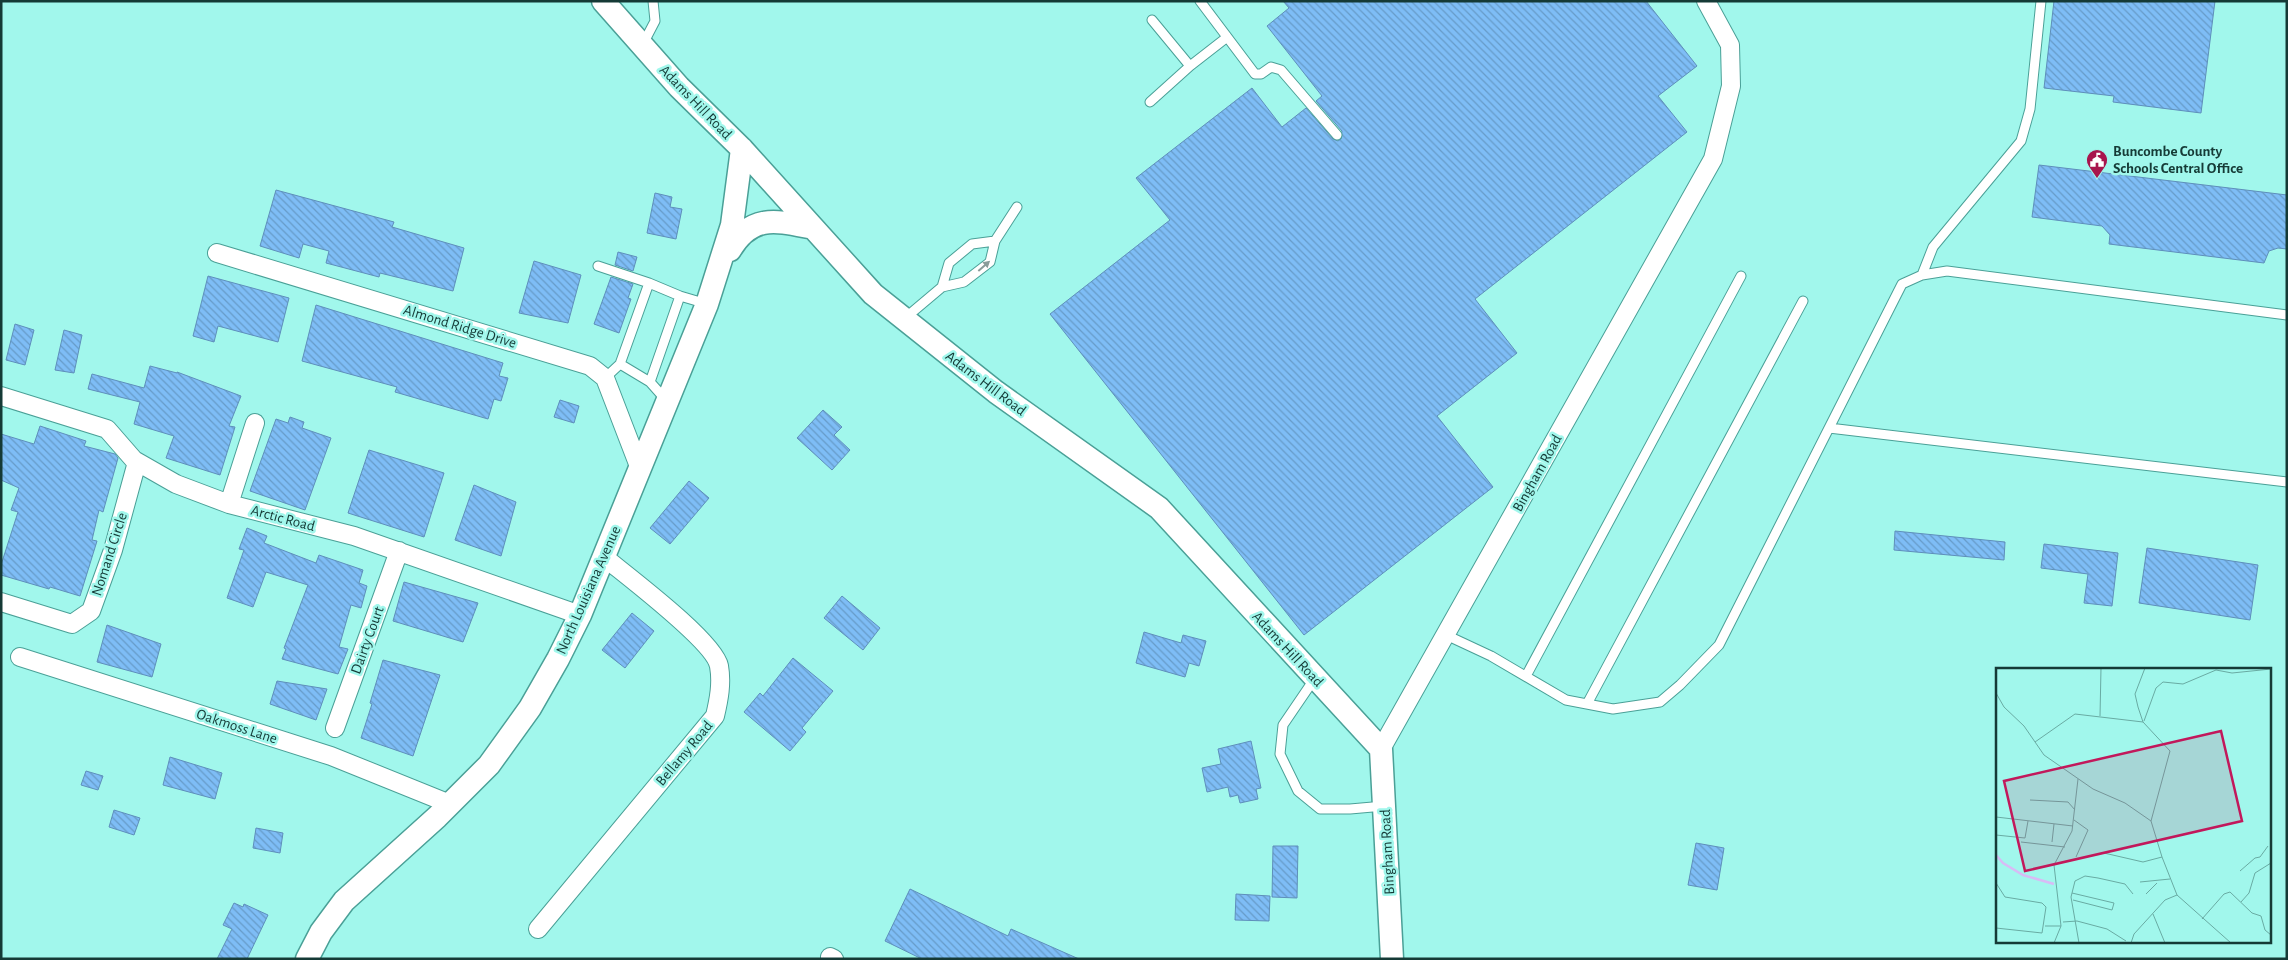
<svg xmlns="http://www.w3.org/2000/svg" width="2288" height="960" font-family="'Alegreya Sans',sans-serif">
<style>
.building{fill:url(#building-back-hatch);stroke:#5e8fbb}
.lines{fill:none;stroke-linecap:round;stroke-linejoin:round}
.service-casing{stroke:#4aa097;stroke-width:11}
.minor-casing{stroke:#4aa097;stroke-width:20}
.tertiary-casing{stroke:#4aa097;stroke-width:25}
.service{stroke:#fff;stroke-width:9}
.minor{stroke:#fff;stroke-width:18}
.tertiary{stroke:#fff;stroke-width:22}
.oneway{fill:#8a9c9a}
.labels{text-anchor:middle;stroke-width:5;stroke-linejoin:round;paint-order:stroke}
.street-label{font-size:15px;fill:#153a36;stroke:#a1f7ec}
.poi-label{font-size:15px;font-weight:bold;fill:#153a36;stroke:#a1f7ec;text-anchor:start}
.inset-river{fill:none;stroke:#d7bcf5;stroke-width:2.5}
.inset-road{fill:none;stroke:#69aba3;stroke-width:1}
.view{fill:#c2185b;fill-opacity:0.15;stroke:#c2185b;stroke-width:2.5}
.inset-edge{fill:none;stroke:#153a36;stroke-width:2.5}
</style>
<defs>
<pattern id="building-back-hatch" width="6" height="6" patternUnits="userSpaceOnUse" patternTransform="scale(1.25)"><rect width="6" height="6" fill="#7ebdf6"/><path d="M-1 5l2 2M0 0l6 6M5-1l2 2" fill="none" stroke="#669bc8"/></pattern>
</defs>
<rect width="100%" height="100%" fill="#a1f7ec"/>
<path class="building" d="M1283 1H1646L1697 66 1658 96 1687 132 1475 299 1517 353 1437 416 1493 487 1304 635 1050 314 1170 220 1136 178 1252 88 1282 127 1306 108 1333 139 1338 141 1341 139 1342 131 1316 101 1322 96 1267 26 1289 8Z
M2054 1H2215L2201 113 2113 102 2114 96 2044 88Z
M2039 165 2287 195V249L2278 248 2269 251 2264 263 2109 244 2110 235 2102 226 2032 217Z
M276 190 394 222 392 227 464 248 453 291 380 273 379 277 326 263 329 251 303 244 299 258 260 246Z
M655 193 672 197 670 207 682 209 676 239 647 233Z
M618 252 637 257 633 271 615 265Z
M534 261 581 275 568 323 519 313Z
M208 276 289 298 278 342 218 326 214 342 193 336Z
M611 277 633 284 628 298 631 299 619 333 594 324Z
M316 305 503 363 499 376 508 378 501 401 494 399 488 419 395 392 397 387 302 361Z
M15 324 34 330 25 365 6 360Z
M64 330 82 335 74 373 55 370Z
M150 366 177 373V372L241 396 229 426 235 427 220 475 166 458 174 436 134 424 140 402 88 389 92 374 144 388Z
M560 400 579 406 574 423 554 417Z
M823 410 842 427 834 435 850 450 832 470 797 438Z
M290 417 304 422 302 428 331 438 305 510 250 491 276 419 288 423Z
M40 426 86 441 84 446 115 454 118 458 103 512 99 510 92 540 97 541 80 596 50 587 49 589 1 575V565L18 512 11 510 19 488 1 480V434L34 444Z
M369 450 444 473 424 537 348 513Z
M689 481 709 498 670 544 650 528Z
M474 485 516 502 501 556 455 540Z
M247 528 267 536 264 543 316 563 319 555 363 570 359 583 367 586 361 608 351 605 339 647 348 649 338 674 282 659 286 649 284 648 308 585 266 572 253 607 227 598 244 550 239 549Z
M1895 531 2005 542 2004 560 1894 550Z
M2044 544 2118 553 2112 606 2084 603 2088 574 2041 568Z
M2147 548 2258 565 2250 620 2139 603Z
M404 582 478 603 463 642 393 621Z
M842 596 880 628 863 650 824 618Z
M632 613 654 631 625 668 602 650Z
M107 625 161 644 152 677 97 662Z
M1144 632 1181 643 1183 635 1206 641 1199 666 1189 663 1185 677 1136 663Z
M793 658 833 691 802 728 806 732 790 751 744 712 760 693 763 696Z
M383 660 440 675 413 756 361 738 372 704 370 703Z
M277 681 327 689 316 720 270 704Z
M1251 741 1261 788 1256 789 1258 799 1240 803 1238 795 1230 797 1228 787 1207 792 1202 768 1221 764 1218 749Z
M170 757 222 773 215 799 163 785Z
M86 771 103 776 98 790 81 785Z
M114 810 140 818 134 835 109 827Z
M256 828 283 833 280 853 253 848Z
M1696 843 1724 848 1717 890 1688 885Z
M1273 846H1298L1297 898 1272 897Z
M910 889 1008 936 1011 929 1079 959H922L885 941Z
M1236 894 1270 896 1269 921 1235 920Z
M234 903 243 907 244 904 268 915 247 959H217L232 929 223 925Z"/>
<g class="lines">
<g class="service-casing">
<path id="service" d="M1200 1 1255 74H1261L1271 67 1281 70 1337 135
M643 44 655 21 653 1
M1190 66 1226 38
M1150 102 1190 66 1152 20
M995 241 1017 207
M598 266 649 283
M1922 275 1933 247 2021 141 2030 109 2041 1
M904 319 942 287 964 282 990 262 995 241 972 244 949 263 942 287
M620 364 649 283 680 296 707 304
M605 378 620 364 650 382 666 400
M650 382 680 296
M1829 428 2287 482
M1446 635 1491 656 1566 700 1613 709 1660 702 1680 685 1719 645 1902 284 1922 275 1947 271 2287 315
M1526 676 1741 276
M1315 678 1283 725 1280 754 1298 791 1320 809H1350L1384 806
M1587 704 1803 301"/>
</g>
<g class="minor-casing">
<path id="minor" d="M217 253 590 366 605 378 640 469
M1 396 107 429 134 460 176 484 229 504 354 536 580 615
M229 504 255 423
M1 602 72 624 91 611 113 550 137 462
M20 657 331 756 450 804
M335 728 399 551
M1381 749 1713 159 1731 86 1730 45 1706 1
M538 929 715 716C719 699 722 683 719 666 714 641 627 576 604 557
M830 957 834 959"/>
</g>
<g class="tertiary-casing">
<path id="tertiary" d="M603 1 679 87 742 149 873 294 996 392 1159 508 1381 749 1392 959
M730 250C752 213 777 221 813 228
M307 959 321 932 344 901 437 817 489 765 530 708 558 659 580 615 707 304 732 225 742 149"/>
</g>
<use href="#service" class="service"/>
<use href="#minor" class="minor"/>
<use href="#tertiary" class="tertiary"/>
</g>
<defs><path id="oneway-solid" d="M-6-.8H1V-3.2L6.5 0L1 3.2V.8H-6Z" transform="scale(1.25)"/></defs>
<use class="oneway" href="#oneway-solid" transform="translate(984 266) rotate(-41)"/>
<defs>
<g id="civic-pin" transform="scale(1.125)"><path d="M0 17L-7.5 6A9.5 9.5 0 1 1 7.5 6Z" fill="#a8154d" stroke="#a1f7ec"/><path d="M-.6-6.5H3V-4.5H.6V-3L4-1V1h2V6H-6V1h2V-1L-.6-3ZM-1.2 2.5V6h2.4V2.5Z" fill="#fff"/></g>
</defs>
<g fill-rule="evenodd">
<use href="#civic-pin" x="2097" y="160"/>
</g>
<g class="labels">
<g class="street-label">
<text transform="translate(696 102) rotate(46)" y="5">Adams Hill Road</text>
<text transform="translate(460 326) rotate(17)" y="5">Almond Ridge Drive</text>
<text transform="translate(986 383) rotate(37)" y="5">Adams Hill Road</text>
<text transform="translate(1537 473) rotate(-61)" y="5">Bingham Road</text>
<text transform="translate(283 518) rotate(15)" y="5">Arctic Road</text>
<text transform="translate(109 554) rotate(-72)" y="5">Nomand Circle</text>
<text transform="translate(588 590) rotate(-66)" y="5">North Louisiana Avenue</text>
<text transform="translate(367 640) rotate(-70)" y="5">Dairty Court</text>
<text transform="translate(1288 649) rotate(47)" y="5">Adams Hill Road</text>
<text transform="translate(237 726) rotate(18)" y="5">Oakmoss Lane</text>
<text transform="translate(684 753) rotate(-50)" y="5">Bellamy Road</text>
<text transform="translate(1387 852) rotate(-93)" y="5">Bingham Road</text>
</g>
<g class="poi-label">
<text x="2113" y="156">Buncombe County<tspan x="2113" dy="17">Schools Central Office</tspan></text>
</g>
</g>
<g transform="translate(1996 668)">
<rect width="275" height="275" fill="#a1f7ec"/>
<path class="inset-river" d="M0 187 7 195 27 207 58 216"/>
<path class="inset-road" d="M149 0 139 26 142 39 147 54 174 83 155 153 166 189 181 227 235 275M0 25 8 39 28 58 48 87 97 121 129 135 155 153M104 48 105 0M148 53 160 20 167 14 187 16 220 2 236 5 275 1M39 74 79 46 147 54M34 132 72 134 79 142M0 149 77 158M78 152 92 162 80 189M0 167 29 170 32 153M25 174 69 179M56 174 58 156M108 185 147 194 166 189M244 203 259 190 264 189 272 178M144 214 174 211M0 215 9 229 46 235 50 239 46 265 0 260M76 225 118 235 116 242 77 232M150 226 161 215M245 234 253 225 259 205 275 195M157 246 169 275M206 251 228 226 234 224 256 245 265 248 269 262 275 267M67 254 81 253 111 261 130 273M49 258H65M58 275 65 258 58 197 76 163 82 111M83 275 75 229 79 213 89 208 102 210 129 216 137 226M135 275 138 266 169 232 181 227"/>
<path class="view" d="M225 63 246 153 29 203 8 113Z"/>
<rect width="275" height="275" class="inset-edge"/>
</g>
<rect width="2288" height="960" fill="none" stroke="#153a36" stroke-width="5"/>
</svg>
